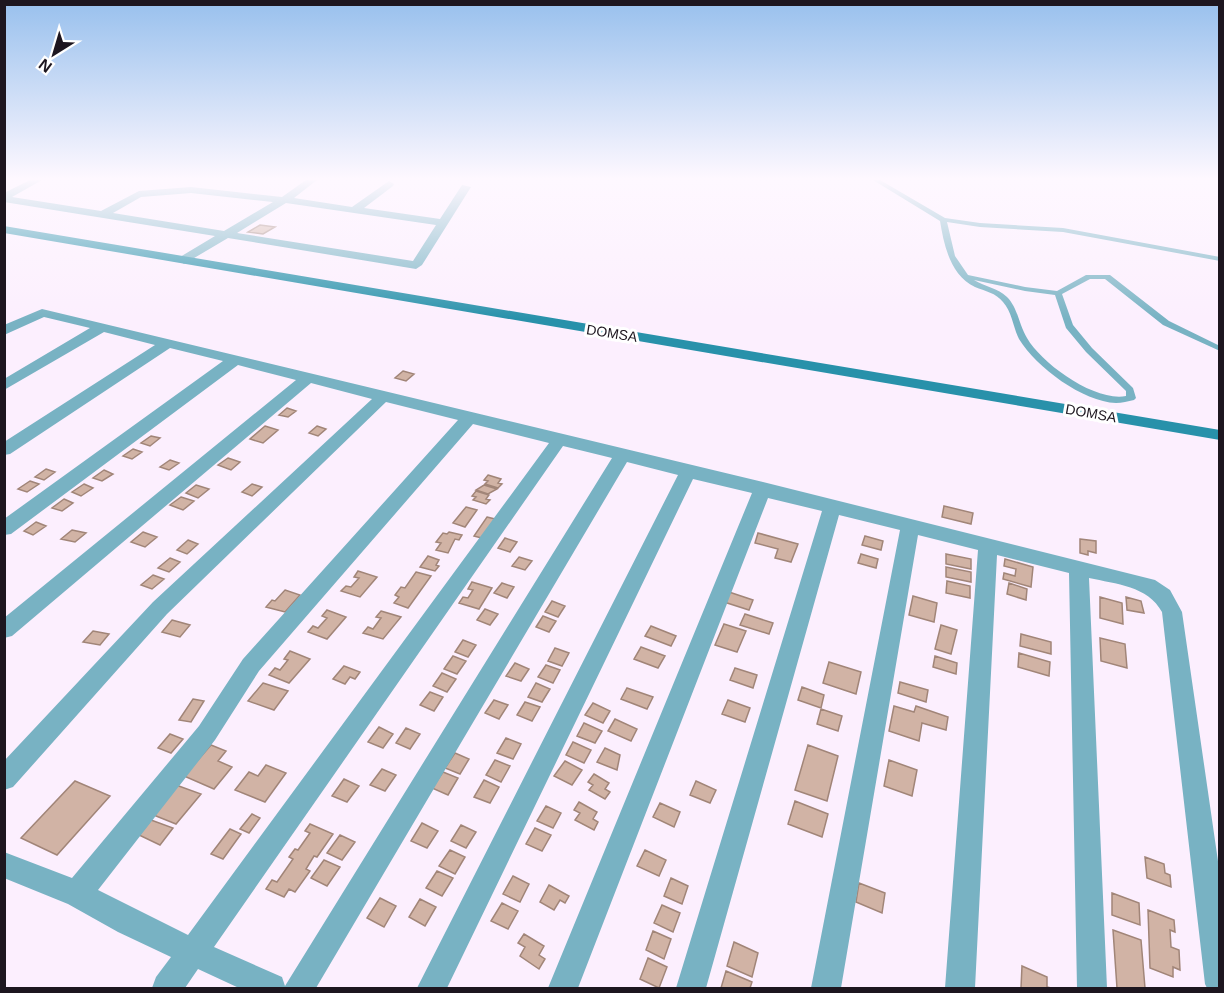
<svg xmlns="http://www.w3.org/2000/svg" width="1224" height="993" font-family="Arial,sans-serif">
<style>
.building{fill:#d1b3a5;stroke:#a18578;stroke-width:1.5}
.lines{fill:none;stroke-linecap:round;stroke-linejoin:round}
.lane{fill:#78b2c3;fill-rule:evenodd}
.street{fill:#78b2c3;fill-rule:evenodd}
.secondary{fill:#2891aa;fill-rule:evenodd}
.labels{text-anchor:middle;stroke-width:6;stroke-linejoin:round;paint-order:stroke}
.far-street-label{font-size:14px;fill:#1d161f;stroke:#fff}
</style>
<rect width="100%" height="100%" fill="#fceffe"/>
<path class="building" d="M260 225 275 227 263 234 248 232Z
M403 371 414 374 406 381 395 378Z
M287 408 296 411 288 417 279 415Z
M265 426 278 430 263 443 250 439Z
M317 426 326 429 318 436 309 433Z
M151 436 160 438 150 446 141 443Z
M133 449 142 452 132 459 123 456Z
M228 458 240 462 231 470 218 465Z
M170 460 179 463 169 470 160 467Z
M46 469 55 472 44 480 35 477Z
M104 470 113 474 102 481 93 478Z
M488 475 501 479 498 483 502 484 498 488 485 484 488 481 484 480Z
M30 481 39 484 27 492 18 489Z
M84 484 93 488 81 496 72 492Z
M252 484 262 487 252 496 242 492Z
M196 485 209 489 198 498 186 493Z
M484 485 497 489 488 494 476 490Z
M476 491 489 495 486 499 490 500 486 504 473 500 476 497 472 496Z
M181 497 194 501 183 510 170 505Z
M64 499 73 503 62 511 52 508Z
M944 506 973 513 971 524 942 517Z
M466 507 477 510 465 527 453 523Z
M487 517 499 520 485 539 474 536Z
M36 522 46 526 33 535 24 531Z
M72 530 86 533 75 542 61 539Z
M143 532 157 537 145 547 131 542Z
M449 532 462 535 459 540 455 539 448 553 436 550 441 543 436 542 443 533 447 534Z
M758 533 798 544 791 562 775 558 778 549 755 543Z
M865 536 883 541 881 550 862 545Z
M505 538 517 542 510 552 498 548Z
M1080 539 1096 541V553L1088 551V555L1080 553Z
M188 540 198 544 187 554 177 550Z
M861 554 878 559 876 568 858 563Z
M946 554 971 559V569L946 564Z
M428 556 439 560 436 565 439 566 435 571 420 567Z
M519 557 532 561 525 570 512 566Z
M170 558 180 562 169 572 158 568Z
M1005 559 1033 567 1031 587 1003 579 1004 573 1015 576 1016 569 1004 566Z
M946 567 971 572V582L946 577Z
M358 571 377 577 360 597 341 591 346 586 351 587 359 578 354 577Z
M416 572 431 576 408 608 394 603 399 597 395 595 401 587 405 588Z
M153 575 164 579 152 589 141 585Z
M947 581 970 586V598L946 593Z
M472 582 492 588 479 609 459 603 463 597 468 598 473 590 468 589Z
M502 583 514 587 507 598 494 593Z
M1009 583 1027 589 1026 600 1007 594Z
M285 590 300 595 285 612 266 607 272 600 275 601Z
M729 592 753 600 749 610 724 602Z
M913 596 937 603 934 622 909 615Z
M1100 597 1122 603 1123 624 1100 618Z
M1126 597 1141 601 1144 613 1127 610Z
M552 601 565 606 558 617 545 612Z
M485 609 498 614 490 625 477 620Z
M327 610 346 617 327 639 308 632 313 626 318 628 327 618 322 616Z
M381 611 401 617 383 639 363 633 368 627 373 629 381 618 376 617Z
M745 614 773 623 769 634 740 625Z
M543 616 556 621 549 632 536 627Z
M172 620 190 625 180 637 162 632Z
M724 624 746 631 737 652 715 645Z
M941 625 957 630 951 654 935 649Z
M651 626 676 636 671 646 645 636Z
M93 631 109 634 100 645 83 642Z
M1021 634 1051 642V654L1020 646Z
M1100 638 1125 644 1127 668 1101 661Z
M463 640 476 645 468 657 455 652Z
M641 647 665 656 658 668 634 659Z
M555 648 569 653 562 666 548 661Z
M290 651 310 659 289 683 269 675 275 668 280 670 288 660 284 659Z
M1019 653 1050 662 1049 676 1018 667Z
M453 656 466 661 457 674 444 669Z
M935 656 957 663 956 674 933 667Z
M829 662 861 672 856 694 823 683Z
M515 663 529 669 521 681 506 676Z
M546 665 560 670 553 683 538 677Z
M344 666 360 672 355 679 350 677 345 684 333 679Z
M735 668 757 675 753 688 730 680Z
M442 673 456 679 447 692 433 686Z
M900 682 928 690 926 702 898 693Z
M263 683 288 691 274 710 248 701Z
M536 683 550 689 542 702 528 697Z
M802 687 824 695 821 708 798 700Z
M627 688 653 697 647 709 621 699Z
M430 692 443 697 434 711 420 705Z
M193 699 204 701 191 722 179 720Z
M494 700 508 705 499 719 485 713Z
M728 700 750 708 745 722 722 714Z
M525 702 540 707 532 721 517 715Z
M593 703 610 711 603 723 585 715Z
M894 706 914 712 916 706 948 717 946 730 922 723 919 741 889 731Z
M821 709 842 716 838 731 817 724Z
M615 719 637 729 631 741 608 731Z
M584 723 602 731 595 743 577 736Z
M379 727 393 734 383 748 368 742Z
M406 728 420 734 410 749 396 743Z
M170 734 183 739 171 753 158 748Z
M506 738 521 744 513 759 497 753Z
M573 742 591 750 584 763 566 755Z
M211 745 226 751 218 761 232 767 214 789 184 776Z
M808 745 838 756 827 801 795 790Z
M605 748 620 755 617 770 597 762Z
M455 753 469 759 460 774 445 768Z
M495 760 510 766 501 782 486 775Z
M889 760 917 770 912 796 884 786Z
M565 761 582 770 572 785 554 776Z
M266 765 286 773 265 802 235 790 249 772 258 776Z
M382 769 396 775 385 791 370 785Z
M443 772 458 778 448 795 432 788Z
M594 774 609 783 605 789 610 792 605 799 589 790 593 785 588 782Z
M344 779 359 786 347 802 332 796Z
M484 780 499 787 490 803 474 797Z
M75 781 110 796 57 855 21 838Z
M696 781 716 790 710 803 690 795Z
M176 785 201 794 176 824 151 814Z
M795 801 828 814 822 837 788 824Z
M579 802 597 812 593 819 598 822 594 830 575 820 580 813 574 810Z
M660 803 680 812 674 827 653 817Z
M546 806 561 813 553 828 537 821Z
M252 814 260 818 249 833 240 829Z
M151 820 173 828 160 845 139 835Z
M422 823 438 831 427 848 411 841Z
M310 824 333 834 317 857 314 856 306 869 310 871 295 892 289 889 284 897 266 889 272 880 277 882 293 859 289 857 295 849 298 850 310 833 305 831Z
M461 825 476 832 466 848 451 841Z
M535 828 551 835 542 851 526 844Z
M230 829 241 834 223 859 211 854Z
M340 835 355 842 342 860 327 853Z
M450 850 465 857 455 874 439 866Z
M645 850 666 860 659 876 637 866Z
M1145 857 1164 864 1165 873 1170 875 1171 887 1147 878Z
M324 860 340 867 327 886 311 878Z
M437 871 453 878 442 896 426 888Z
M513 876 529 884 520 902 503 894Z
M671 878 688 886 682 904 664 896Z
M859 883 885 893 882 913 856 902Z
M549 885 569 896 565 903 560 900 554 910 540 902Z
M1112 893 1139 903 1140 925 1112 915Z
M380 898 396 906 384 927 367 918Z
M420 899 436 907 425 926 409 917Z
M502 903 518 911 508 929 491 921Z
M662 905 680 913 673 932 654 923Z
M1148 910 1174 920 1175 932 1170 930 1171 947 1179 950 1180 970 1173 967V977L1150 968Z
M1113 930 1141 940 1145 988H1117Z
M653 931 671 939 664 959 646 950Z
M524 934 544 946 539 955 545 959 539 969 520 956 525 947 518 943Z
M734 942 758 953 752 977 727 966Z
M648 958 667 967 659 988 640 979Z
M1022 966 1047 977V987L1051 988H1021Z
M726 971 752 982 750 988H721Z"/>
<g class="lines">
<path class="lane" d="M873 180H880L945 218 980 223 1063 228 1220 257V261L1063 232 980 227 947 222 955 256 968 275 1025 287 1057 291 1086 275H1110L1169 321 1220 346V351L1163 325 1105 279H1090L1062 294 1073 325 1092 348 1133 388 1136 398 1134 400C1128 401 1122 403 1116 403 1083 402 1036 367 1019 339 1013 327 1012 312 1003 302 996 293 985 291 975 287 950 275 944 245 940 221ZM974 280 1025 291 1055 295 1066 328 1086 352 1126 391V396C1095 402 1042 364 1027 338 1019 325 1018 308 1007 297 998 288 985 287 974 280Z"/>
<path class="street" d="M30 180H42L12 197 101 211 139 191 191 187 282 197 306 180H317L294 198 352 207 389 181 394 184 393 186 364 208 440 219 462 185 471 187 422 265 416 269 228 238 184 264 178 260 180 257 215 236 4 202V193ZM191 193 273 202 224 231 113 213 141 197ZM286 203 436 225 413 261 237 233Z
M42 309 763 482 1155 580 1170 590 1182 612 1220 875V988H1207L1205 984 1162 612C1148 586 1116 584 1089 578L1107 988H1077L1069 573 997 555 975 988H945L978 550 918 535 841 988H811L900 530 839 515 706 988H676L822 511 768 498 578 988H548L752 493 693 479 447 988H417L678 475 627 462 316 988H239L198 969 185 988H152L156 977 171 957 118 932 68 904 4 878V852L72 878 199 726 243 659 458 420 386 402 167 614 13 787 4 790V761L153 602 372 399 311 383 12 636 4 638V618L296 380 238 365 11 534 4 535V519L223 361 170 348 10 454 4 455V442L155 345 104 332 4 390V379L90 328 44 317 4 335V325ZM473 424 549 443 188 935 98 890 215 740 259 671ZM563 446 612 458 285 986 282 977 214 947Z"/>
<path class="secondary" d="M4 226 1220 430V440L4 233Z"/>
</g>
<linearGradient id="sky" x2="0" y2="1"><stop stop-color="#98c0ed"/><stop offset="0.56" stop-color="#fef8ff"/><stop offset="1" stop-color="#fef8ff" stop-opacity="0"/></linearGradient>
<rect width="1224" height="319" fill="url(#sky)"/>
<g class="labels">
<g class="far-street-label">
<text transform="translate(612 333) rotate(9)" y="5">DOMSA</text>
<text transform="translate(1091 413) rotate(10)" y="5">DOMSA</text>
</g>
</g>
<rect width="1224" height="993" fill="none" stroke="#1d161f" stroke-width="12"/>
<g transform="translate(54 54) rotate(217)" stroke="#ffffff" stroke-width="4.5" paint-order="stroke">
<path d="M0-4.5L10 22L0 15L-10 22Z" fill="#1d161f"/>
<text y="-9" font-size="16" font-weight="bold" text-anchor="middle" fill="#1d161f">N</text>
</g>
</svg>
